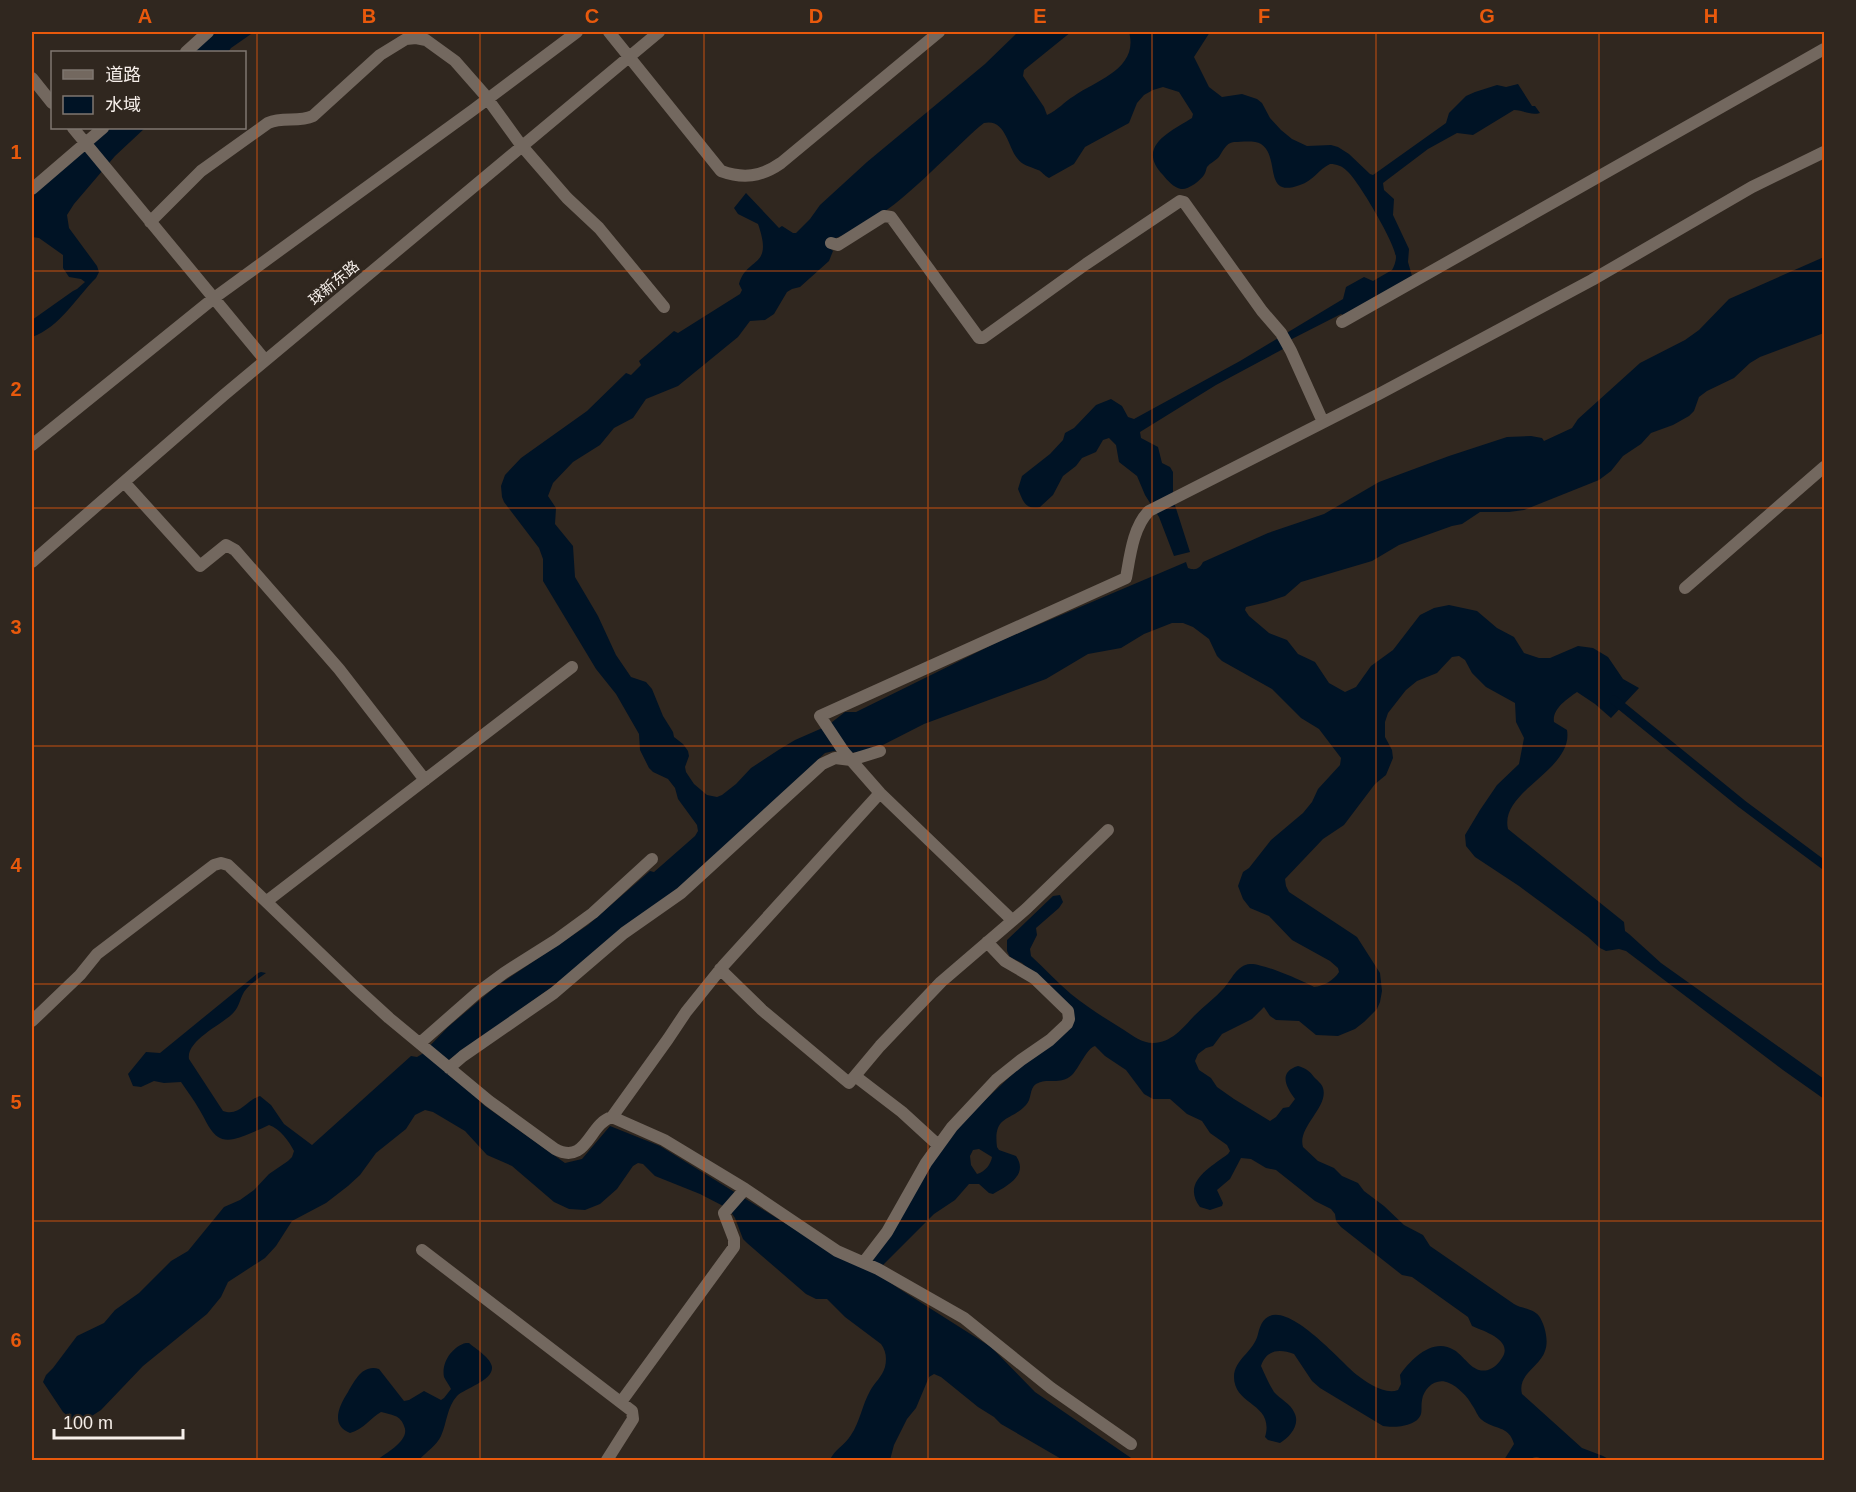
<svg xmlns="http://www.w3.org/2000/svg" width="1856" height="1492" font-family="Arial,'Noto Sans SC',sans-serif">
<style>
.water{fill:#001325;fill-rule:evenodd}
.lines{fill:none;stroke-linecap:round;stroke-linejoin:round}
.canal{stroke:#001325;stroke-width:9}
.minor{stroke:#73685f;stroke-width:12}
.grid{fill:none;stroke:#e8590c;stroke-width:1.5;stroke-opacity:0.55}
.labels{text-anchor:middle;stroke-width:6;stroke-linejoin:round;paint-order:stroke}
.street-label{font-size:15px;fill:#f6efea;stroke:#30271f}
.neatline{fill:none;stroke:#e8590c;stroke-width:2}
.grid-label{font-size:20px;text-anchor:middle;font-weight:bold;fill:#e8590c}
</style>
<rect width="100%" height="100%" fill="#30271f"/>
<path class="water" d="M214 32H254L231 48 228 52H191Z
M1018 32H1071L1024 70 1023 76 1044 107 1047 115C1058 110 1064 102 1074 96 1098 80 1139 68 1129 32H1210L1194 57 1209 87 1222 97 1242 94 1257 99 1262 103 1270 118 1281 130 1292 139 1307 146 1331 145 1338 147 1349 154 1370 174 1373 175 1446 123 1449 113 1466 96 1475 92 1497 85 1506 87 1518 84 1532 106H1535L1540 113C1530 116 1523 110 1514 110L1473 135 1457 133 1428 149 1383 183 1384 190 1394 199 1393 215 1409 249 1408 262 1412 276 1343 315 1341 314 1288 341 1285 348 1216 385 1140 432 1141 438 1158 447 1162 463 1170 467 1173 472V499L1190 552 1174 556 1159 517 1145 495 1137 476 1119 462 1116 445 1109 438 1103 440 1096 452 1082 458 1076 466 1063 476 1053 495 1040 507C1025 510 1023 501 1018 489L1022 476 1050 454 1063 440 1065 433 1074 428 1096 405 1111 399 1122 406 1128 417 1134 419 1240 361 1343 299 1346 287 1364 277 1373 281 1392 270C1394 267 1396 261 1396 257 1395 243 1358 180 1347 171 1342 166 1337 164 1330 164 1319 169 1313 181 1300 185 1262 199 1281 157 1261 144 1255 140 1241 142 1234 142 1225 143 1223 152 1218 158 1215 161 1210 163 1207 167 1206 169 1206 172 1204 175 1200 181 1188 190 1181 189 1174 188 1167 180 1163 175 1135 146 1172 131 1192 118L1193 114 1179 92 1163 87 1153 90 1144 95 1137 103 1129 123 1085 147 1074 164 1049 178C1044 176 1042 171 1038 170 1029 166 1023 166 1017 158 1008 146 1005 118 984 123 972 132 961 144 950 154 915 187 877 226 830 240L829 247 833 251 829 261 800 287 792 289 787 292 774 314 765 320 750 321 738 337 700 368 678 386 646 399 633 418 614 428 600 445 573 462 553 483 548 496 556 508 555 524 573 546 575 577 598 616 616 655 631 677 646 682 652 689 663 716 673 732 674 737 683 744 688 751 689 756 685 767 686 772 694 784 707 795 717 797 722 795 736 784 751 768 780 749 795 740 827 726 845 712H856L1000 641 1186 562 1188 568C1196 571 1200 568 1203 562L1268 533 1324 514 1379 482 1449 456 1507 437 1531 436 1542 438 1544 441 1572 428 1578 419 1640 363 1685 340 1699 330 1729 299 1824 257V333L1760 357 1750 363 1734 378 1707 391 1699 397 1694 411 1689 416 1673 425 1651 433 1641 444 1623 456 1611 471 1599 480 1524 510 1509 512H1480L1462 524 1452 526 1399 545 1372 561 1301 582 1285 596 1267 602 1246 607 1245 610 1249 616 1269 633 1287 640 1298 654 1315 662 1329 683 1345 692 1356 687 1371 666 1393 650 1420 615 1434 608 1449 605 1477 611 1497 628 1514 637 1524 653 1539 658H1550L1578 646 1593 648 1608 657 1623 679 1639 688 1611 718 1595 704 1577 692C1567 699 1552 709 1554 722L1567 730C1574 770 1499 791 1508 829L1624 922 1625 931 1629 934 1661 963 1824 1079V1099L1783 1070 1626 951 1619 949 1606 951 1600 948 1588 937 1519 886 1475 857 1466 846 1465 835 1480 810 1497 785 1519 764 1524 738 1516 722 1515 703 1486 687 1472 673 1465 660 1459 656 1452 657 1437 673 1417 681 1406 690 1388 713 1385 722V737L1392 750 1393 758 1386 775 1375 784 1344 825 1323 839 1285 879 1286 886 1289 892 1357 937 1380 973 1382 991 1380 1002 1377 1009 1364 1022 1355 1029 1338 1036 1316 1035 1299 1021 1276 1020 1270 1016 1264 1007 1252 1019 1222 1034 1213 1046 1206 1048 1198 1054 1195 1061 1199 1070 1211 1078 1217 1087 1234 1099 1270 1121 1276 1117 1283 1108 1289 1107 1295 1099C1286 1087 1278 1072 1298 1066 1305 1068 1310 1071 1314 1077 1317 1080 1322 1084 1323 1088 1329 1107 1297 1127 1303 1147L1318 1161 1334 1168 1342 1176 1358 1183 1364 1191 1384 1206 1404 1225 1423 1235 1430 1246C1458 1265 1486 1285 1514 1304 1522 1309 1533 1308 1539 1316 1545 1325 1549 1341 1545 1351 1540 1367 1517 1374 1522 1394L1582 1448 1603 1456 1610 1460H1543C1538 1456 1535 1456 1529 1460H1504L1514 1444C1509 1425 1494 1430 1482 1420 1477 1416 1476 1410 1472 1405 1468 1397 1457 1386 1449 1383 1436 1377 1424 1388 1422 1400 1421 1405 1422 1410 1421 1414 1417 1427 1393 1428 1383 1426L1320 1388 1312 1381 1294 1354C1279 1348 1266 1350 1261 1366 1265 1375 1269 1384 1274 1392 1280 1399 1291 1404 1294 1412 1301 1424 1290 1437 1280 1443L1268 1440 1265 1437C1275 1403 1234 1406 1234 1377 1234 1359 1254 1352 1258 1334 1270 1278 1339 1361 1357 1375 1367 1383 1385 1395 1398 1390L1401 1384 1400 1375C1411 1359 1433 1337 1454 1350 1465 1356 1472 1374 1488 1370 1494 1368 1499 1363 1502 1358 1514 1340 1483 1331 1472 1326L1468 1317 1412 1277 1402 1275 1341 1227 1336 1221 1335 1214 1331 1209 1315 1201 1276 1170 1266 1168 1251 1159 1241 1158 1230 1179 1217 1190 1223 1203 1222 1206 1210 1210 1200 1207C1181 1182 1211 1167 1228 1154L1230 1151 1227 1145 1210 1133 1202 1121 1187 1114 1170 1099H1153L1144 1094 1126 1070 1105 1056 1095 1046C1086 1049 1080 1067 1072 1075 1060 1086 1047 1077 1036 1084 1029 1089 1032 1099 1026 1105 1010 1122 993 1115 997 1147L999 1150 1016 1156C1029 1175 1007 1186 993 1194L989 1193 979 1184H969L955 1200 934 1214 882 1266 871 1259 935 1155 964 1120 1019 1068 1037 1056 1068 1031V1009L1022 963 1010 957 1007 951V940L1053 896 1060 895 1063 902 1059 908 1036 928 1037 935 1030 949 1031 956C1044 968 1057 982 1071 994 1087 1007 1106 1019 1124 1030 1133 1036 1142 1043 1153 1043 1171 1043 1183 1028 1194 1016 1204 1006 1215 998 1224 988 1232 979 1237 965 1250 964 1262 963 1303 981 1314 987 1324 986 1334 980 1339 972L1338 968 1330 961 1292 940 1269 916 1250 908 1243 899 1238 886 1243 872 1249 868 1271 840 1303 813 1312 802 1318 789 1340 765 1341 758 1319 729 1301 718 1272 689 1222 661 1217 656 1209 639 1193 627 1183 623H1172L1144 634 1121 648 1088 654 1046 679 924 724 875 749 850 753 838 750 825 753C771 804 717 857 659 904 592 959 521 1010 450 1059L443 1066 485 1106 565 1163 582 1159 610 1126 660 1146 809 1238 871 1269 898 1288 991 1347 1035 1392 1134 1460H1063L1001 1424 994 1417 978 1407 941 1377 934 1374 929 1377 916 1408 907 1419 894 1445 890 1460H830C834 1450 845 1445 851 1435 860 1422 862 1405 870 1391 875 1382 882 1377 885 1367 887 1358 886 1351 881 1344L845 1317 827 1299H816L806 1294 747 1243 743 1239 735 1218 729 1209 700 1194 655 1176 643 1164 638 1163 633 1166 617 1189 600 1204 585 1210 569 1209 554 1202 512 1166 487 1155 465 1131 433 1112 425 1110 415 1115 406 1129 376 1153 360 1175 348 1186 326 1203 292 1221 276 1246 265 1258 228 1282 221 1297 207 1314 143 1366 101 1410 78 1425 63 1412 43 1382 46 1375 53 1368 77 1336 104 1323 115 1310 139 1293 171 1261 188 1251 224 1207 240 1200 254 1190 269 1174 288 1161 292 1157 294 1151C289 1141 280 1129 269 1125 258 1130 246 1136 234 1139 213 1144 208 1123 199 1109 194 1100 187 1091 181 1082L164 1083 154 1081 141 1087 133 1086 128 1074 146 1052 160 1053 258 973 261 972 266 973C258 979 249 984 244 992 239 1001 239 1009 230 1016 218 1026 186 1042 189 1059L223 1111C240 1117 246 1100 260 1096L271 1105 284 1124 312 1145 411 1056 417 1057 422 1054 448 1027 494 988 588 925 650 871 654 872 695 836 698 831 697 825 678 799 675 788 668 779 653 772 649 768 640 750 639 734 616 694 596 669 543 581V559L539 548 504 502 502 497 501 486 505 475 521 458 587 411 626 373 631 375 641 365 639 361 674 331 678 333 740 294 742 290 739 284C747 256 774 269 758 224L738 214 734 208 746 193 779 228 782 226 793 233H796L810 219 820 205 867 162 985 64ZM979 1149 992 1157C991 1164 985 1172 977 1174L971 1165 970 1156 973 1150Z
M111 128H145L115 156 74 204 67 215 69 228 97 266 99 272 96 278C76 298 60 327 32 337V320L73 291 77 289 85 282 81 279 69 277 63 268V255L39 238 32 237V195C58 172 85 151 111 128Z
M466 1343H469C476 1349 491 1358 492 1367 493 1381 465 1388 457 1396 447 1407 447 1422 441 1436 437 1445 426 1452 419 1460H377C386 1453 411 1440 404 1426 403 1422 399 1417 395 1416 391 1414 385 1413 381 1412 369 1419 364 1429 350 1433 330 1425 339 1406 348 1392 355 1381 362 1364 379 1369L404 1401 409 1400 424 1391 441 1400 444 1398 451 1389C449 1385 446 1381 444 1377 441 1362 453 1346 466 1343Z"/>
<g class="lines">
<path class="canal" d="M1614 700 1742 804 1824 865"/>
<path class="minor" d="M609 32 721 171C743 179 761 177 781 163L939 32
M186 52 208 32
M32 78 52 103
M73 128 265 360
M32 189 103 128
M150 222 201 171 268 123C283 116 298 123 313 116L380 55 406 39 416 38 426 40 455 61 484 94 521 145 567 198 599 228 664 307
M831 243 838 245 884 216 891 217 979 338H983L1086 264 1180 201 1184 202 1262 311 1281 333 1291 351 1323 422
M1342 322 1824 49
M32 445 214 298 473 110 577 32
M124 482 200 566 226 545 235 550 339 669 425 780
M32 562 224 395 659 32
M1685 588 1824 467
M267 901 572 667
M1012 920 880 793 844 752 820 716 1126 578C1130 556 1133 527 1149 511L1379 394 1592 280 1752 187 1824 152
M720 969 762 1010 849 1083 880 1046 941 982 1026 909 1108 830
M32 1021 80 975 97 954 214 865 221 863 228 865 354 986 389 1018 489 1101 555 1149C587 1166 589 1123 612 1117L664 1140 745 1189 837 1251 878 1269 964 1318 1051 1388 1131 1444
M420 1043 477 993 504 973 556 940 593 913 652 859
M449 1068 463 1056 554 993 624 933 681 893 822 764 835 758 851 760 880 751
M855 1076 902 1112 938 1145
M612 1117 668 1039 686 1012 723 966 880 793
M422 1250 632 1411 633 1419 607 1460
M864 1262 887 1232 926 1163 952 1127 996 1080 1021 1060 1050 1040 1067 1024 1069 1019 1068 1011 1034 978 1005 961 987 942
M621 1402 734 1247V1239L724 1213 745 1189"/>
</g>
<path class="grid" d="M257 32V1460M480 32V1460M704 32V1460M928 32V1460M1152 32V1460M1376 32V1460M1599 32V1460M32 271H1824M32 508H1824M32 746H1824M32 984H1824M32 1221H1824"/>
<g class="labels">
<g class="street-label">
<text transform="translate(334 283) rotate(-40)" y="5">球新东路</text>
</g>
</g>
<rect width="1856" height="1492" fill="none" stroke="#30271f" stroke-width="66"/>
<rect x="51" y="51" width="195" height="78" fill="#30271f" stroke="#7f7770" stroke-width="1.5"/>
<rect x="63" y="70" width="30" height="9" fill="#73685f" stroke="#7f7770" stroke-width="1.5"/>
<text x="105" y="81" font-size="18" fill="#f6efea">道路</text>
<rect x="63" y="96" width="30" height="18" fill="#001325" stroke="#7f7770" stroke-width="1.5"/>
<text x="105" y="111" font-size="18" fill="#f6efea">水域</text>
<path d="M54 1429v9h129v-9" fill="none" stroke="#f6efea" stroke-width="3"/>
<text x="63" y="1429" font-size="18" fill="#f6efea" stroke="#30271f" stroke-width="4.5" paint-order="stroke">100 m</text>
<rect x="33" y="33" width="1790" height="1426" class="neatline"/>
<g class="grid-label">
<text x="145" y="23">A</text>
<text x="369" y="23">B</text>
<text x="592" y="23">C</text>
<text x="816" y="23">D</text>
<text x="1040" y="23">E</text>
<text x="1264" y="23">F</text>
<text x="1487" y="23">G</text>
<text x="1711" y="23">H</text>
<text x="16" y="159">1</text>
<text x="16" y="396">2</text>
<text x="16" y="634">3</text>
<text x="16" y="872">4</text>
<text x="16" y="1109">5</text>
<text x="16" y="1347">6</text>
</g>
</svg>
